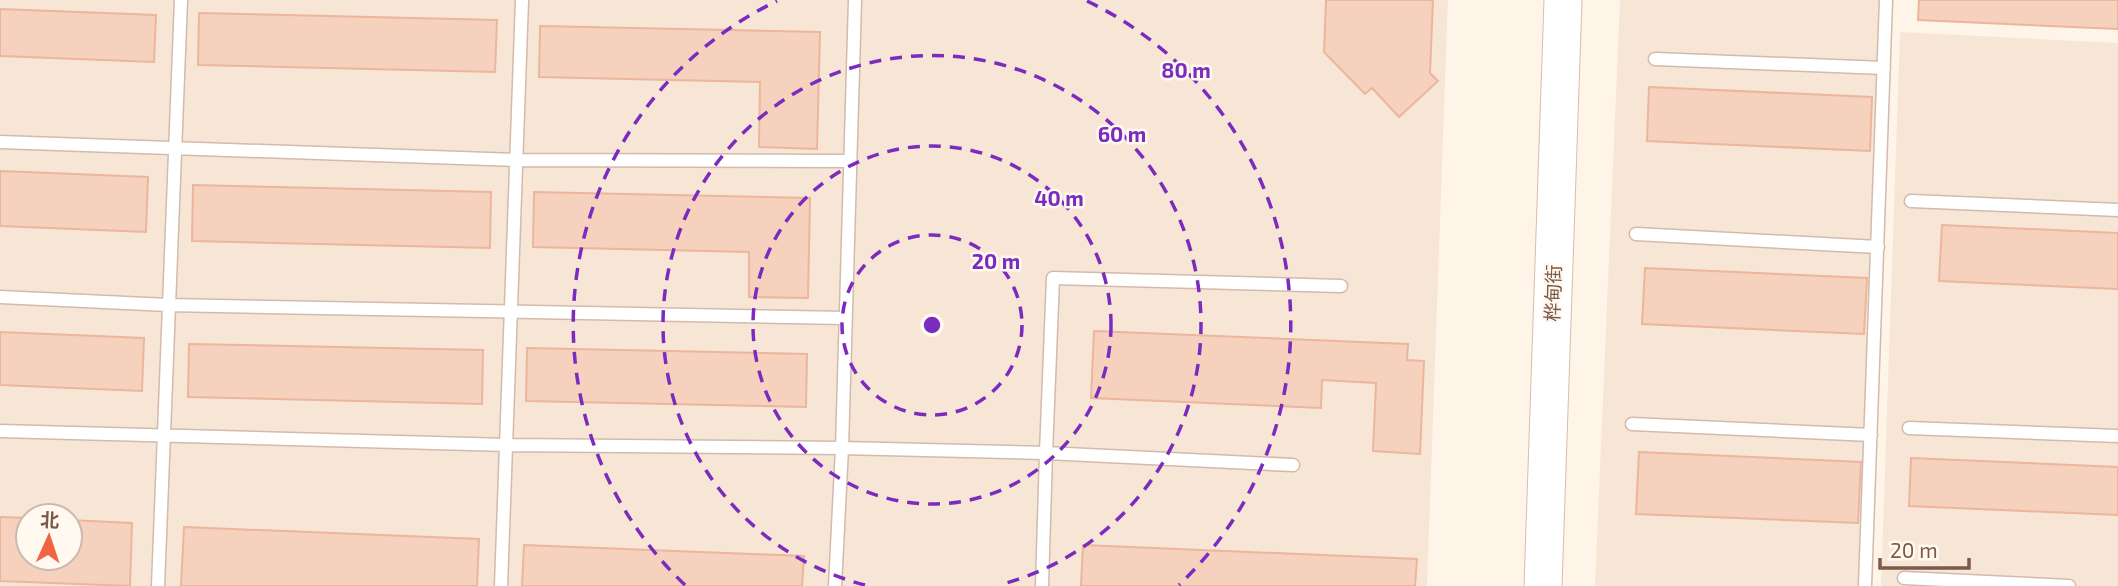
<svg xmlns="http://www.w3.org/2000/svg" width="2118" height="586" font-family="'Exo 2','Noto Sans SC',sans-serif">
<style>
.residential{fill:#f7e6d6;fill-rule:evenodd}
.building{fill:#f6d1bd;stroke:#ebb69c;stroke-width:2}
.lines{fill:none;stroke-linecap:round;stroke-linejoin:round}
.lane-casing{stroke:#d2bbac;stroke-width:15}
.secondary-casing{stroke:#d8bdab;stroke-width:39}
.lane{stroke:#fff;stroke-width:12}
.secondary{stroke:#fff;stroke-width:37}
.ring{fill:none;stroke:#7b2cbf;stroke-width:3.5;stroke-dasharray:12 9}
.labels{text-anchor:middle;stroke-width:5;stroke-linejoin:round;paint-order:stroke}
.street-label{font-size:19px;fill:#7c5949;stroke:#fff9f0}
.centre{fill:#7b2cbf;stroke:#fff9f0;stroke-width:3.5}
.ring-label{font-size:21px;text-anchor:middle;font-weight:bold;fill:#7b2cbf;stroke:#fff9f0;stroke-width:5;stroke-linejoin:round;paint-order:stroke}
</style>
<rect width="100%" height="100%" fill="#fef5e8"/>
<path class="residential" d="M0 0H1448L1427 586H0ZM28 516H70V558H28Z
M1620 0H1883L1860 586H1595Z
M1900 32 2118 43V586H1881Z"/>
<path class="building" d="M1326 0H1433L1430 73 1438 81 1399 117 1372 88 1365 94 1324 52Z
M1919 0H2118V29L1918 20Z
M0 9 156 15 154 62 0 56Z
M199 13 497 20 495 72 198 65Z
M540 26 820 32 817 149 759 147 760 82 539 77Z
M1649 87 1872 97 1870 151 1647 141Z
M0 171 148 177 146 232 0 226Z
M193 185 491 192 490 248 192 241Z
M534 192 810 198 808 298 749 297V252L533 247Z
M1942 225 2118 233V289L1939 281Z
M1645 268 1867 278 1864 334 1642 324Z
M1094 331 1408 344 1407 360 1424 361 1420 454 1373 451 1376 383 1322 380 1321 408 1091 398Z
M0 332 144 338 142 391 0 385Z
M189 344 483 350 482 404 188 397Z
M527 348 807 354 806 407 526 401Z
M1639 452 1861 462 1858 523 1636 514Z
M1911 458 2118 467V515L1909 506Z
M0 517 28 518V558H70V520L132 523 130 586 0 581Z
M184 527 479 539 477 586H181Z
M524 545 804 556 802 586H522Z
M1083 545 1417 559 1415 586H1081Z"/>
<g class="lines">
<g class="lane-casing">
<path id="lane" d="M1655 59 1884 68
M0 142 517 160 850 161
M1911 201 2118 210
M1636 234 1878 247
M0 297 168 305 845 318
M1632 424 1871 435
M1909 428 2118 436
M0 431 507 445 842 448 1046 453 1042 586
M1293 465 1046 453 1053 278 1341 286
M1904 578 2069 586
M158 586 181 0
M501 586 522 0
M835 586 842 448 855 0
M1865 586 1886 0"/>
</g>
<g class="secondary-casing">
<path id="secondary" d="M1543 586 1563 0"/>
</g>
<use href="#lane" class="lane"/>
<use href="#secondary" class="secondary"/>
</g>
<g class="ring">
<circle cx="932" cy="325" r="90"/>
<circle cx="932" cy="325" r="179"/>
<path d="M865 585A269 269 0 1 1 999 585"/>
<path d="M685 585A359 359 0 0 1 777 1M1087 1A359 359 0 0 1 1179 585"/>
</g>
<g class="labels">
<g class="street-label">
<text transform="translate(1553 293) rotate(-88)" y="7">桦甸街</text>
</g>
</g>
<circle cx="932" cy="325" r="10" class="centre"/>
<g class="ring-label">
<text x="1186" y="78">80 m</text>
<text x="1122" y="142">60 m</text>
<text x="1059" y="206">40 m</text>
<text x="996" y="269">20 m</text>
</g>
<g transform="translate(49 537) rotate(3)"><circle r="33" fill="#fff9f0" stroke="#cbb9ad" stroke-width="2"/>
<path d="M0-5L12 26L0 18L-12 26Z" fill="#f26343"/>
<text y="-10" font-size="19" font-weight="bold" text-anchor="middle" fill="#7c5949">北</text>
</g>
<path d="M1880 558v10h89v-10" fill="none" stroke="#7c5949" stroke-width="3.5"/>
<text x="1890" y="558" font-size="21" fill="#7c5949" stroke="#fff9f0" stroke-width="5" paint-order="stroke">20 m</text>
</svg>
